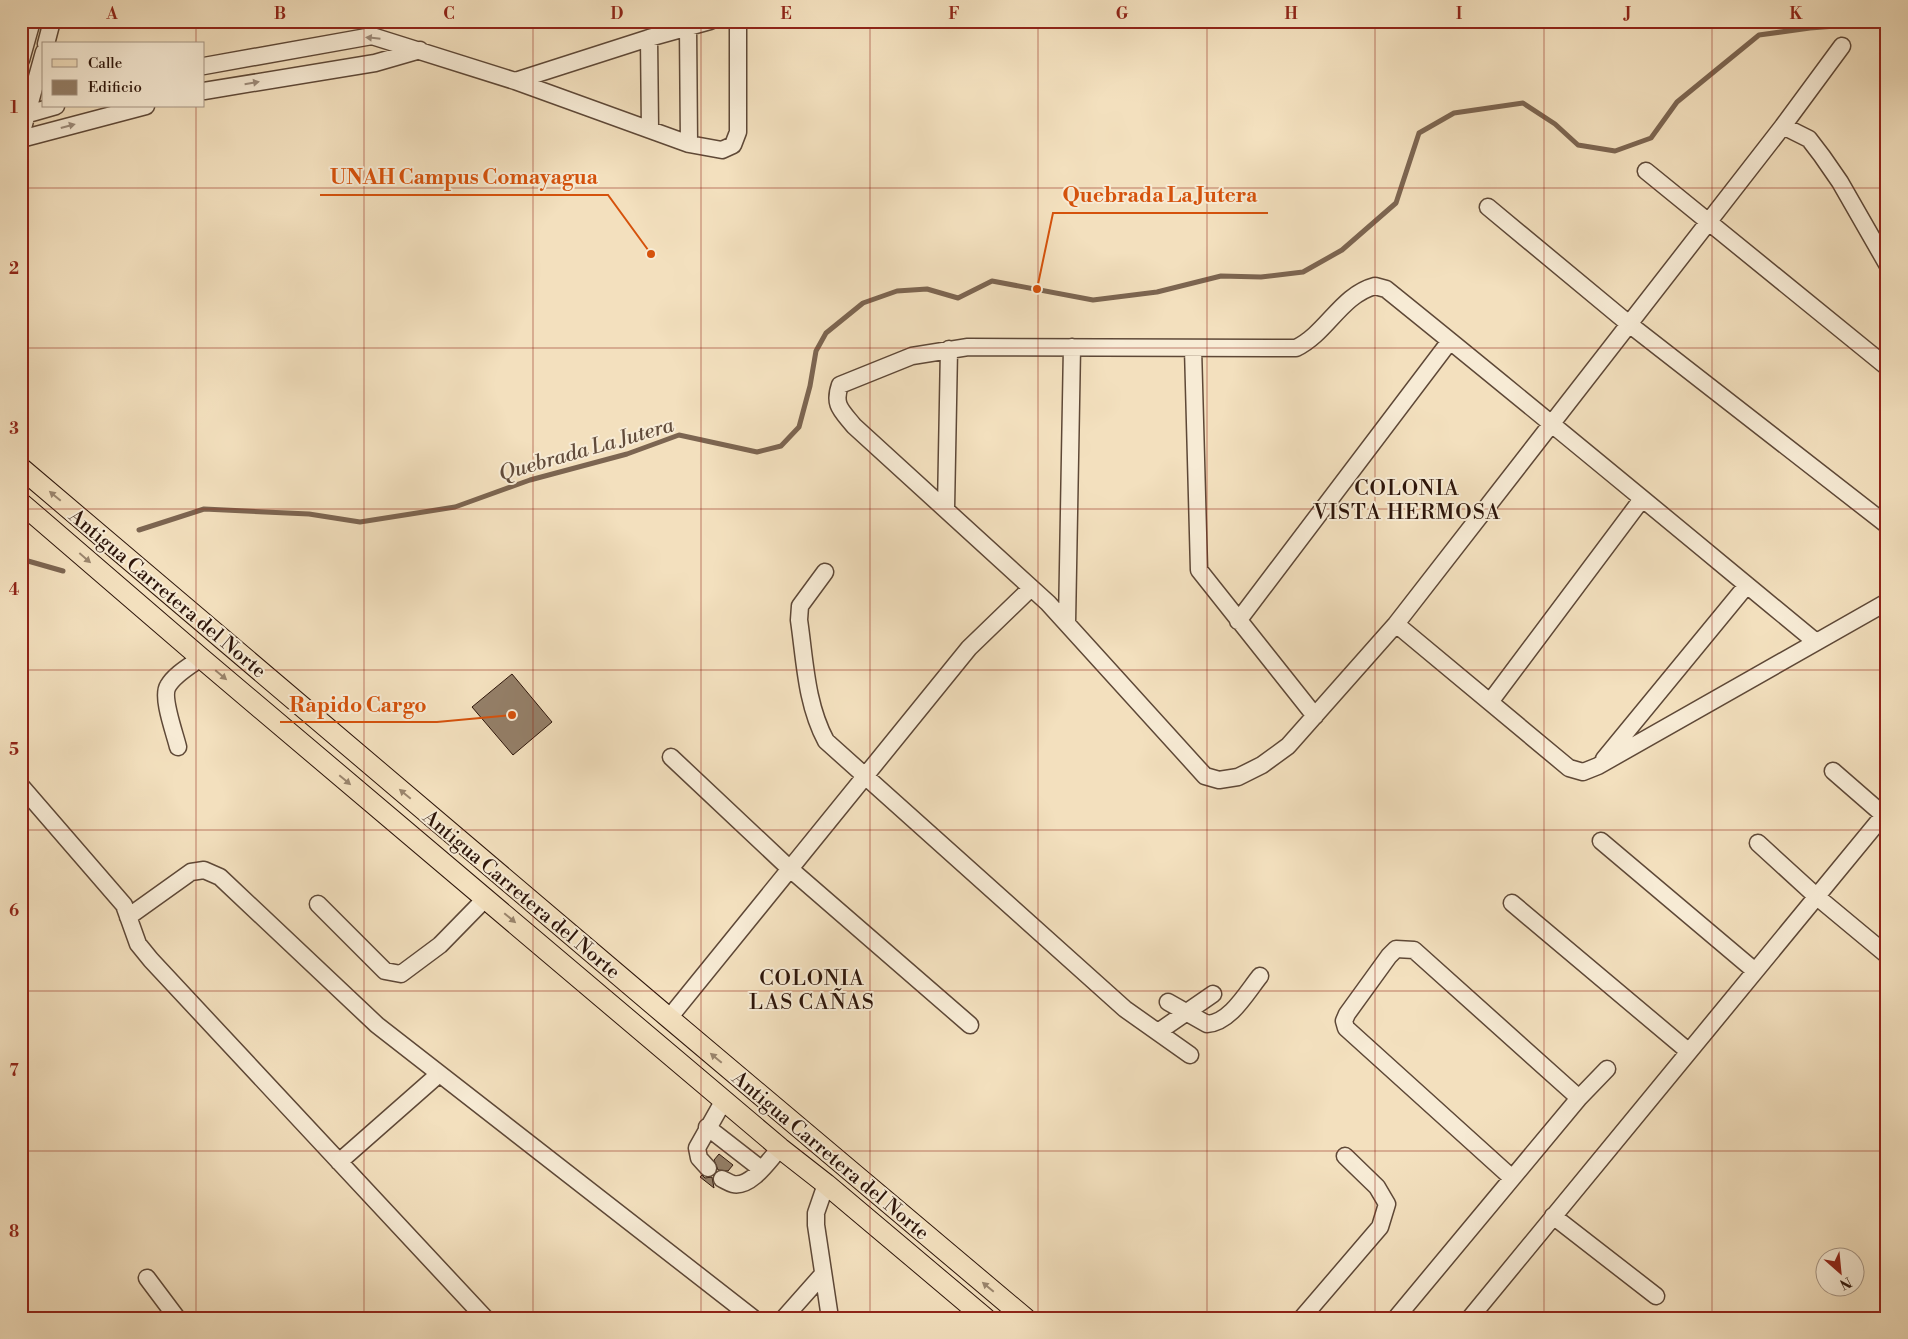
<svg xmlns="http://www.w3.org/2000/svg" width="1908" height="1339" font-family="'Libre Bodoni',serif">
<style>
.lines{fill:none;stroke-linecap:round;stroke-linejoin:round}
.stream{stroke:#7c6551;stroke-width:5}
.building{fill:#947f68;stroke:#2d150a}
.minor-casing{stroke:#5e4837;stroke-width:19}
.major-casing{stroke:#2d150a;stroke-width:22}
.minor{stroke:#f7ebd5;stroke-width:16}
.major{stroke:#f3e0be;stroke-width:20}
.oneway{fill:#9c8b7a}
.oneway2{fill:#9a856d}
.grid{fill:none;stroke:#8f2418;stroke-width:1;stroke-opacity:0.55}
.labels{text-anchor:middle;stroke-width:4;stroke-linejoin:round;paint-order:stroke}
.street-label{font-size:20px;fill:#2d150a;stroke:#f7ebd5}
.water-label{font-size:21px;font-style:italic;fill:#614b3a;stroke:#f7ebd5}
.neighbourhood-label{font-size:21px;letter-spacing:1px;fill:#2d150a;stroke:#f7ebd5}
.leader{fill:none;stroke:#d5520c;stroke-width:2}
.callout-dot{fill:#d5520c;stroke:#f7ebd5;stroke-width:2}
.callout-label{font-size:21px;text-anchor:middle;font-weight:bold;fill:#d5520c;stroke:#f7ebd5;stroke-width:4;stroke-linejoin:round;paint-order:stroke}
.neatline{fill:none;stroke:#8f2418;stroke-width:2}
.grid-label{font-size:16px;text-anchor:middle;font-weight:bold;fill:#8f2418}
</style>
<rect width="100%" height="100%" fill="#f3e0be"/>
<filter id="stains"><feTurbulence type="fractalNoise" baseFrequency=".004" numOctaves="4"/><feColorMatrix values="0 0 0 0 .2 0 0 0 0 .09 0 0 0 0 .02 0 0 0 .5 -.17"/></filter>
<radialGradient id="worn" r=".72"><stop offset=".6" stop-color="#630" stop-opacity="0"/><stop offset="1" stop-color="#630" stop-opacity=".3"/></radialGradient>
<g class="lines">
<path class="stream" d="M139 530 204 509 309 514 360 522 455 507 530 480 627 454 679 435 757 452 781 446 799 427 810 386 816 351 826 333 863 303 897 291 927 289 958 298 992 281 1093 300 1157 292 1221 276 1261 277 1303 272 1342 250 1396 203 1419 133 1454 113 1523 103 1555 124 1578 145 1615 151 1651 138 1677 102 1759 35 1810 28 1887 22
M21 559 63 571"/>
</g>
<path class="building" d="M512 674 552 722 513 755 472 707Z
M719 1154 733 1165 728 1171 718 1170 714 1160Z
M702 1175 705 1178 712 1177 714 1188 700 1177Z"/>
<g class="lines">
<g class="minor-casing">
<path id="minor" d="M688 27 689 144
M649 38 650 129
M46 44 52 21
M21 60 32 21
M204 66 372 36 515 81 649 38 710 21
M515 81 689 144 722 150 733 145 738 132V21
M204 91 375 63 420 50
M21 116 56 106
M1783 126 1809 139 1822 156 1840 182 1887 264
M21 135 44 52
M21 139 146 106
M1646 171 1887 367
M1488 207 1629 324 1887 525
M1193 348 1199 570 1315 716
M946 508 949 349
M825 572 800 606 799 620C805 661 806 704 826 741L1125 1009 1190 1055
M1238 621 1450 341
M1067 623 1072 347
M1396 624 1569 768 1583 772 1598 766 1887 602
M1816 642C1673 524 1530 405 1386 289L1375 286C1341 295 1327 333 1296 348L968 347 912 356 840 385C833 405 841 410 854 426L1048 603 1205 776 1219 780 1238 777 1262 765 1288 746 1396 624 1783 126 1842 46
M1490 702 1642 499
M178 747C175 734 161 697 168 686 175 674 190 666 201 658
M671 757 789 868 970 1025
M1604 759 1747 585
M1833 771 1887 818
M21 786 124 905 138 944 151 960 485 1318
M1601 841 1755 971
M1758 843 1816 896 1887 955
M1512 903 1688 1051
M318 904 385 971 401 974 440 945 486 898
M128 917 191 872 204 870 220 877 377 1025 753 1318
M1168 1002 1207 1024C1230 1023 1247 992 1260 976
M669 1018 969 648 1030 589
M1158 1032 1213 994
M707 1127 761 1169
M339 1162 439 1074
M708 1168 699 1158 697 1148 724 1100
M1512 1178 1346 1028 1344 1021 1347 1014 1389 956 1396 949 1414 950 1579 1098
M722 1179C725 1180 729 1183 733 1184 751 1188 770 1159 780 1148
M826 1184 816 1213V1225L830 1318
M1553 1216 1656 1296
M147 1278 177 1318
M784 1318 823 1274
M1302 1318 1380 1227 1387 1204 1377 1187 1345 1156
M1396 1318 1579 1098 1607 1069
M1470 1318 1887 811"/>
</g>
<g class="major-casing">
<path id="major" d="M21 468 669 1018 1025 1318
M21 503 201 658 780 1148 826 1184 985 1318"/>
</g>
<use href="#minor" class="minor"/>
<use href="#major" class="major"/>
</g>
<defs><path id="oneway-solid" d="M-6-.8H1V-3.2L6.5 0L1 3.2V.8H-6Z" transform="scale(1.25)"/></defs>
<g class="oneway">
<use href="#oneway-solid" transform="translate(373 38) rotate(-174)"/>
<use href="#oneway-solid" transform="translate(252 83) rotate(-10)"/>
<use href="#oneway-solid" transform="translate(68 126) rotate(-15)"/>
</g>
<g class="oneway2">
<use href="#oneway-solid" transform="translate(55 496) rotate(-140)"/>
<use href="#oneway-solid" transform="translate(85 558) rotate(41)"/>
<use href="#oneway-solid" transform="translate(221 675) rotate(40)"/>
<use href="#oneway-solid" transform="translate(345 780) rotate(40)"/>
<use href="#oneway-solid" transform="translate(405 794) rotate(-140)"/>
<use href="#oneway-solid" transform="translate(510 918) rotate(40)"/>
<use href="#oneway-solid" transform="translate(716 1058) rotate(-140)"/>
<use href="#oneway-solid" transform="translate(988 1287) rotate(-140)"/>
</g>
<path class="grid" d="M196 21V44M364 21V1318M533 21V1318M701 21V1318M870 21V1318M1038 21V1318M1207 21V1318M1375 21V1318M1544 21V1318M1712 21V1318M196 106V1318M21 188H1887M21 348H1887M21 509H1887M21 670H1887M21 830H1887M21 991H1887M21 1151H1887"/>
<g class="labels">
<g class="street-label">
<text transform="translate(168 593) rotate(40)" y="7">Antigua Carretera del Norte</text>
<text transform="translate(522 894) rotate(40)" y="7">Antigua Carretera del Norte</text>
<text transform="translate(831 1155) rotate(40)" y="7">Antigua Carretera del Norte</text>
</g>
<g class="water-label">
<text transform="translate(586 449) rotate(-16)" y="7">Quebrada La Jutera</text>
</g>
<g class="neighbourhood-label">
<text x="1407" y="495">COLONIA<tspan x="1407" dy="24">VISTA HERMOSA</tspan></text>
<text x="812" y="985">COLONIA<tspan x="812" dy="24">LAS CAÑAS</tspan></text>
</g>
</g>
<path class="leader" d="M651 254L608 195H320M1037 289L1053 213H1268M512 715L437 722H280"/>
<g class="callout-dot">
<circle cx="651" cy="254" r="5"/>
<circle cx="1037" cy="289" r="5"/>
<circle cx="512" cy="715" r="5"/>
</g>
<g class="callout-label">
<text x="464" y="184">UNAH Campus Comayagua</text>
<text x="1160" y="202">Quebrada La Jutera</text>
<text x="358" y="712">Rapido Cargo</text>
</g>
<rect width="1908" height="1339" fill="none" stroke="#f3e0be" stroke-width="55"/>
<rect x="42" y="42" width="162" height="65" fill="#f7ebd5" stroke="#a69584"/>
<rect x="52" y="59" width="25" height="8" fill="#f3e0be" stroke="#a69584"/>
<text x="88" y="68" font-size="15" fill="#2d150a">Calle</text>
<rect x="52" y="80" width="25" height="15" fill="#947f68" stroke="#a69584"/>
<text x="88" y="92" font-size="15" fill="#2d150a">Edificio</text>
<g transform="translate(1840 1272) rotate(153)"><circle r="24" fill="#f7ebd5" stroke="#a69584"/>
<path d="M0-4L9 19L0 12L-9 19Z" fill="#8f2418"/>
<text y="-8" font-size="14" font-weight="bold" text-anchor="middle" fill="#2d150a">N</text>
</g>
<rect x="28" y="28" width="1852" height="1284" class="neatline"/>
<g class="grid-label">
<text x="112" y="19">A</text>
<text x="280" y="19">B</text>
<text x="449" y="19">C</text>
<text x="617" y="19">D</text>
<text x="786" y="19">E</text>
<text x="954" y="19">F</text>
<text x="1122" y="19">G</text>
<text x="1291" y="19">H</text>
<text x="1459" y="19">I</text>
<text x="1628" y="19">J</text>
<text x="1796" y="19">K</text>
<text x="14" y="113">1</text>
<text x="14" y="274">2</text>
<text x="14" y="434">3</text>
<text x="14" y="595">4</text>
<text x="14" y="755">5</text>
<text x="14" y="916">6</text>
<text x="14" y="1076">7</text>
<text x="14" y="1237">8</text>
</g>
<rect width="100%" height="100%" filter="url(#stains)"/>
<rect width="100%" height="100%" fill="url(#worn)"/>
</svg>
